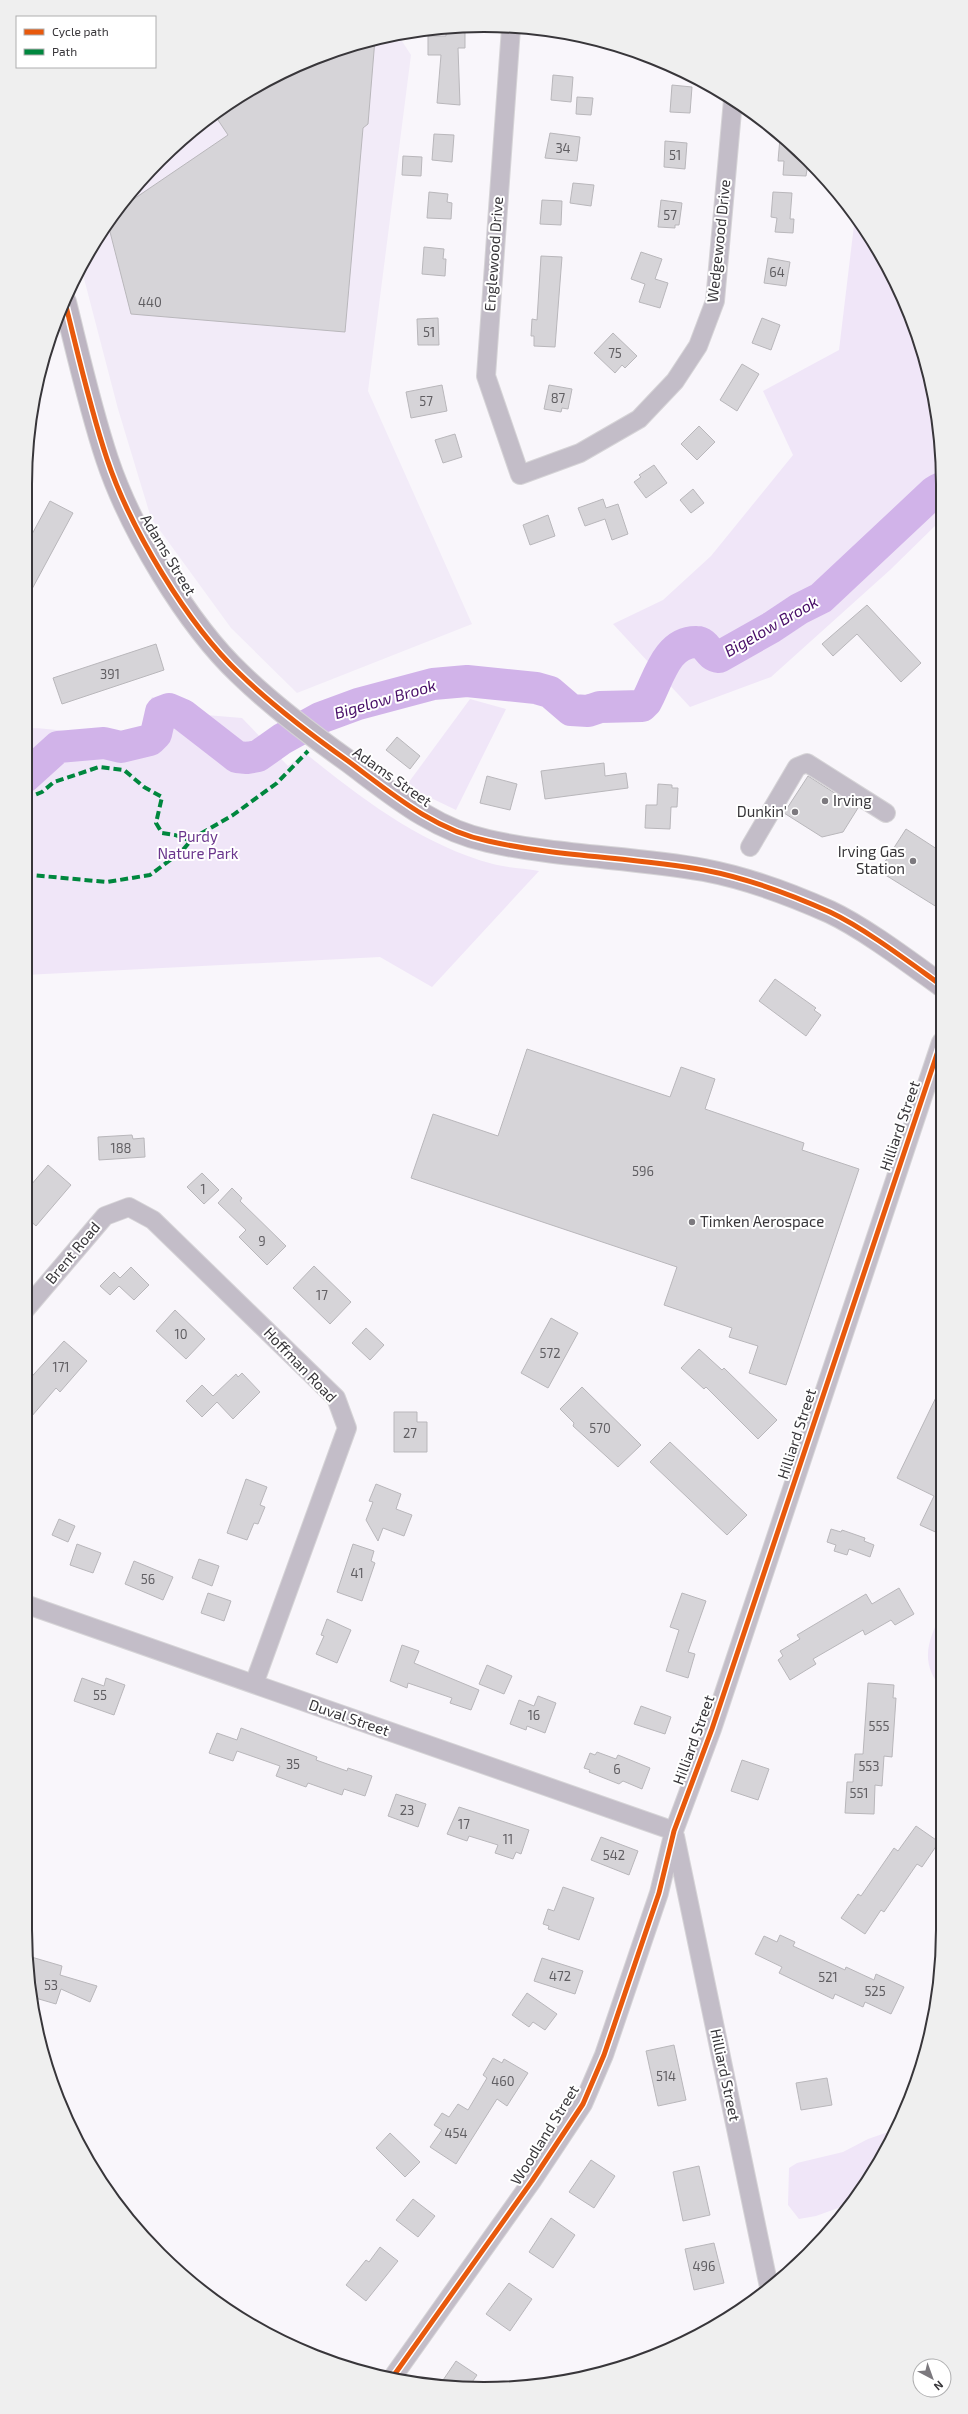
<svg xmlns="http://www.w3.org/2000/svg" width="968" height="2414" font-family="'Exo 2',sans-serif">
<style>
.built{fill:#f2ebf8}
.green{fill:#f0e6f8}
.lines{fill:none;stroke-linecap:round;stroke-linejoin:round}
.river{stroke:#d1b3e9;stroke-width:32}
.building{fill:#d6d4d8;stroke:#b9b7bb}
.minor-casing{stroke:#d6d4d7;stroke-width:20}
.major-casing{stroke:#d6d4d7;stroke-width:24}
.minor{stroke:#c3bdc8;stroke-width:18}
.major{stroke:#bdb5c2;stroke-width:22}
.quiet{stroke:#00873e;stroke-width:4;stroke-dasharray:8 4;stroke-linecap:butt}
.cycleway-casing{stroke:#fff;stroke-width:8}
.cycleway{stroke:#e8590c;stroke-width:5}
.poi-dot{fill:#7c797e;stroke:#fff;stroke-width:1.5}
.labels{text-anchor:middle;stroke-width:4;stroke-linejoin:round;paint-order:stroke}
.number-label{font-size:13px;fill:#605e62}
.street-label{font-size:15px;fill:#38363a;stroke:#fff}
.poi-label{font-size:15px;fill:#38363a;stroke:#fff;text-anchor:start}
.park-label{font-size:15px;fill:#6a368d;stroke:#fff}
.water-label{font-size:16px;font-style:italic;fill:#480e68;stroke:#fff}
.rim{fill:none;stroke:#38363a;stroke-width:2}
</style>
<rect width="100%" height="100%" fill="#f9f6fb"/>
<path class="built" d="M398 35 411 55 368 391 472 624 297 693 231 628 151 518 118 409 81 267 86 255 139 182 204 120 281 72 365 41Z"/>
<path class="green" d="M855 217 881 254 908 308 939 424V522L890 570 771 677 690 707 613 624 663 600 711 556 793 455 763 391 839 350Z
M152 697 206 715 242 718 288 766 305 753C362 799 422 845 493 864 508 868 524 868 539 871L432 987 380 957 25 975V728C61 728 97 736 131 747L139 732Z
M470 699 506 709 456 810 406 786Z
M942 1612V1689C919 1662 928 1641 942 1612Z
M897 2129 852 2203 816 2216 799 2219 788 2205 789 2168 797 2163 843 2152 868 2139Z"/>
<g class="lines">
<path class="river" d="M25 777 58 747 104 743 121 747 150 740 156 734 161 712 169 709 183 715 237 757 247 758 258 756 282 739 320 718 358 704 433 684 467 681 536 688 550 692 571 710 588 711 600 707 642 706 646 702C658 681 666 641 697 642 707 642 708 656 719 657L772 627 799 609 821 598 934 492 939 489"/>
</g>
<path class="building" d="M454 26H465V48H458L460 105 437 103 441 55H428V36H446V27Z
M375 39 368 124 363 128 345 332 131 314 108 224 119 209 228 135 214 114 281 72 365 41Z
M553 75 573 77 571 102 551 100Z
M672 85 692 87 690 113 670 112Z
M577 97 593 98 591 115 576 114Z
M550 133 580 137 577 161 545 158Z
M434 134 454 135 452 162 432 160Z
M780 138 808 163 806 176 783 175 784 161H778Z
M665 141 687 143 685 169 664 167Z
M403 156 422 157 421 176 402 175Z
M573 183 594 185 591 206 570 203Z
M429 192 448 194 447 202 452 203 451 219 427 218Z
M773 192 792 193 790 219H794L793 233 775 232 777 218 771 217Z
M542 200 562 201 561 225 540 224Z
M661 200 682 203 679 225H675V228L658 227Z
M424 247 444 249 443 259H446L445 276 422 274Z
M641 252 662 259 655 279 668 283 660 308 639 302 645 284 631 279Z
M541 256 562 257 555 347 534 346V336H531L532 319 537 320Z
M768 258 790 262 786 286 764 283Z
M438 318 439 345H418L417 319Z
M762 318 780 325 771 350 752 343Z
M613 333 637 356 625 368 622 365 615 373 594 353Z
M742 364 759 374 737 411 720 400Z
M442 385 447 411 411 418 406 392Z
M549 385 572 389 568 409 562 408 561 412 544 409Z
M699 426 715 442 697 460 681 444Z
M455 434 462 457 443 463 435 440Z
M654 465 667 483 646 498 634 482 641 477 639 475Z
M693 489 704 503 691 513 680 500Z
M603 499 606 508 618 504 628 534 612 540 605 519 585 526 578 508Z
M50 501 73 513 25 602V547Z
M548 515 555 536 530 545 523 525Z
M867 605 921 663 901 682 857 634 833 656 822 644Z
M156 644 164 670 62 704 53 678Z
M397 737 420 756 410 769 386 750Z
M604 763 605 776 626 773 628 788 545 799 541 771Z
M487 776 517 784 510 810 480 803Z
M808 776 858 808 843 832 822 837 784 813Z
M658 784 672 785V788H678L677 807H671L670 829 645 828 646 805H657Z
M906 829 940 851V909L879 871Z
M775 979 816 1008 814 1010 821 1015 806 1036 759 1001Z
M527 1049 670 1097 681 1067 715 1079 705 1109 804 1143 802 1150 859 1169 786 1385 749 1373 758 1346 729 1337 732 1328 664 1305 677 1267 411 1178 433 1114 498 1136Z
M132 1135 133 1139 144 1138 145 1157 99 1160 98 1137Z
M48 1165 71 1185 36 1226 25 1216V1192Z
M202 1173 219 1190 204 1204 187 1187Z
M232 1188 242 1198 240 1201 286 1246 267 1265 239 1237 246 1230 218 1203Z
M314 1266 351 1302 330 1324 293 1288Z
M131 1267 149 1285 134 1300 119 1286 110 1295 100 1286 114 1272 120 1278Z
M175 1310 205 1339 186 1359 156 1331Z
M551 1318 578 1333 548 1388 521 1373Z
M366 1328 384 1345 370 1360 352 1343Z
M64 1341 87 1361 60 1392 56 1388 25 1424V1384Z
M699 1349 722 1370 724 1368 777 1420 758 1439 706 1387 704 1389 681 1368Z
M242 1373 260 1392 233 1419 217 1402 202 1417 186 1401 202 1385 213 1396 236 1374 238 1377Z
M942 1385V1535L920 1525 934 1496 897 1478Z
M582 1387 641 1445 618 1467 573 1426 574 1423 560 1409Z
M394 1412H417V1422H427V1452H394Z
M670 1442 747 1515 727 1535 650 1462Z
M246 1479 267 1487 260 1505 265 1507 258 1524 254 1523 247 1540 227 1533Z
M376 1484 401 1494 396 1509 412 1515 404 1536 383 1528 378 1541 366 1520 373 1502 369 1501Z
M59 1519 75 1526 68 1542 52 1535Z
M831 1529 841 1532 842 1530 865 1538 864 1541 874 1545 870 1557 849 1549 847 1555 834 1551 836 1545 827 1542Z
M77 1544 101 1553 93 1573 70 1565Z
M353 1544 374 1551 371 1561 375 1563 362 1601 337 1592Z
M199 1559 219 1566 212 1586 192 1578Z
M134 1561 173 1577 163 1600 125 1584Z
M899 1588 914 1614 895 1625 891 1620 865 1635 863 1630 813 1659 816 1664 790 1680 778 1660 783 1656 780 1651 800 1639 797 1635 866 1594 872 1604Z
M208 1593 231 1601 224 1621 201 1613Z
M682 1593 706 1601 688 1652 695 1654 688 1678 666 1671 679 1630 670 1627Z
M327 1619 351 1630 337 1663 316 1654 324 1636 321 1635Z
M402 1645 419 1651 414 1663 479 1690 471 1710 450 1703 452 1698 408 1683 407 1688 390 1681Z
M487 1665 512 1676 504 1694 479 1684Z
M82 1678 104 1686 106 1678 125 1685 114 1715 74 1701Z
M868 1683 894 1685 893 1698H896L892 1757 884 1756 882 1786 875 1785 874 1814 845 1813 847 1782H853L855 1754H863Z
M538 1696 556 1703 545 1733 527 1726 526 1730 510 1724 519 1700 534 1706Z
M641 1706 671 1717 665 1734 634 1724Z
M241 1728 317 1757 316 1760 347 1771 348 1768 372 1776 365 1796 344 1789 342 1795 308 1783 306 1787 276 1776 280 1766 237 1751 233 1761 209 1753 217 1733 237 1740Z
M597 1752 616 1759 618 1755 650 1768 642 1789 623 1781 619 1784 589 1772 590 1770 584 1768 590 1753 595 1755Z
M742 1760 769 1769 758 1800 731 1791Z
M396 1794 426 1804 418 1827 388 1816Z
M459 1807 529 1830 521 1854 516 1852 513 1859 495 1853 498 1845 469 1836 467 1841 447 1834Z
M916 1826 939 1842 922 1867 917 1864 884 1912 881 1910 865 1934 841 1918 858 1894 861 1896 894 1848 898 1851Z
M601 1837 638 1851 629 1875 591 1860Z
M563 1887 594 1898 579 1940 548 1929 549 1926 543 1924 548 1909 554 1911Z
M780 1935 795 1942 793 1946 845 1970 846 1967 874 1980 876 1974 904 1987 891 2014 865 2002 863 2007 835 1994 833 1999 779 1973 782 1967 755 1954 764 1936 777 1942Z
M28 1956 62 1966 60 1975 97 1986 90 2002 61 1989 56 2004 32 1997Z
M542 1958 583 1971 575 1994 534 1981Z
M527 1993 557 2014 545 2030 533 2022 529 2027 512 2015Z
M674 2045 686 2100 658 2106 646 2051Z
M493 2058 502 2063 504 2059 528 2073 507 2106 497 2099 456 2164 430 2147 442 2130 434 2125 442 2113 449 2117 458 2104 468 2110 487 2078 483 2075Z
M827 2078 832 2105 801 2110 796 2083Z
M390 2133 420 2162 405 2177 376 2148Z
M591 2160 615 2176 594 2208 569 2192Z
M699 2166 710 2215 683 2221 673 2172Z
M413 2199 435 2216 418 2237 396 2220Z
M551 2218 575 2235 553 2268 529 2252Z
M714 2243 724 2283 694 2290 685 2249Z
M380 2247 398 2261 366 2301 346 2285 366 2260 369 2262Z
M509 2283 532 2299 510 2331 486 2314Z
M456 2361 477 2375 468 2388 439 2386Z"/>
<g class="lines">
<g class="minor-casing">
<path id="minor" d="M511 28 486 376 520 475 580 453 639 419 675 381 698 346 715 301 733 100
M750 847 797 767 807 763 886 813
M25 1310 105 1216 129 1207 153 1220 336 1398 347 1428 254 1684
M25 1604 674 1831
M675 1836 769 2287
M392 2378 532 2181 583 2104 604 2055 659 1893 674 1831 712 1729 941 1042"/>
</g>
<g class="major-casing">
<path id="major" d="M65 302C78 354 90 408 107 459 130 528 187 624 240 674 273 706 310 734 348 761 391 793 434 830 488 841 559 857 632 857 704 870 746 878 790 894 830 912 864 928 909 962 941 985"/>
</g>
<use href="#minor" class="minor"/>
<use href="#major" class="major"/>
<path class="quiet" d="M25 799 42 792 54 782 99 767 124 770 144 787 162 797 156 823 162 833 175 835 191 841
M25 877 31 875 107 882 150 875 182 851 193 838 233 815 277 783 308 751"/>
<g class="cycleway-casing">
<path id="cycleway" d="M65 302C78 354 90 408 107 459 130 528 187 624 240 674 273 706 310 734 348 761 391 793 434 830 488 841 559 857 632 857 704 870 746 878 790 894 830 912 864 928 909 962 941 985
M392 2378 532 2181 583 2104 604 2055 659 1893 674 1831 712 1729 941 1042"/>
</g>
<use href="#cycleway" class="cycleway"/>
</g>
<g class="poi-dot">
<circle cx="825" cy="801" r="4"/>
<circle cx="795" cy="812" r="4"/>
<circle cx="913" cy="861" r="4"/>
<circle cx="692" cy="1222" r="4"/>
</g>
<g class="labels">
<g class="number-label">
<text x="563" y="153">34</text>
<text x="675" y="160">51</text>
<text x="670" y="220">57</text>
<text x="777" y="277">64</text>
<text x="150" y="307">440</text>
<text x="429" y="337">51</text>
<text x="615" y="358">75</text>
<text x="558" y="403">87</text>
<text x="426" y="406">57</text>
<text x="110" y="679">391</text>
<text x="121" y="1153">188</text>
<text x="643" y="1176">596</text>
<text x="203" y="1194">1</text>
<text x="262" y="1246">9</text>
<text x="322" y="1300">17</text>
<text x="181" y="1339">10</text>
<text x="550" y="1358">572</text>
<text x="61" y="1372">171</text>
<text x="600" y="1433">570</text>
<text x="410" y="1438">27</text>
<text x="357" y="1578">41</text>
<text x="148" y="1584">56</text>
<text x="100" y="1700">55</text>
<text x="534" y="1720">16</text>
<text x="879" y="1731">555</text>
<text x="293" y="1769">35</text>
<text x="869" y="1771">553</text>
<text x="617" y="1774">6</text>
<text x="859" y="1798">551</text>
<text x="407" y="1815">23</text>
<text x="464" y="1829">17</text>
<text x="508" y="1844">11</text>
<text x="614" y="1860">542</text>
<text x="560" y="1981">472</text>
<text x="828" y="1982">521</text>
<text x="51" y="1990">53</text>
<text x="875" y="1996">525</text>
<text x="666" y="2081">514</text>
<text x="503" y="2086">460</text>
<text x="456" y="2138">454</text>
<text x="704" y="2271">496</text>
</g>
<g class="street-label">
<text transform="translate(719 241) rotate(-84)" y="5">Wedgewood Drive</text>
<text transform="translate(494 254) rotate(-86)" y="5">Englewood Drive</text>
<text transform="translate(168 555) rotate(59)" y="5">Adams Street</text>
<text transform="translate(392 777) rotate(35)" y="5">Adams Street</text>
<text transform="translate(900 1126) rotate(-71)" y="5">Hilliard Street</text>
<text transform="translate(73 1253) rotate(-50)" y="5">Brent Road</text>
<text transform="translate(300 1365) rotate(46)" y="5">Hoffman Road</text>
<text transform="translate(797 1434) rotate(-72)" y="5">Hilliard Street</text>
<text transform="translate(349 1718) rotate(19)" y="5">Duval Street</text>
<text transform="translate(694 1740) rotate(-70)" y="5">Hilliard Street</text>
<text transform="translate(725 2075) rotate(78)" y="5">Hilliard Street</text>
<text transform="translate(545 2135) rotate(-58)" y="5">Woodland Street</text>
</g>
<g class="poi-label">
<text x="833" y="806">Irving</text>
<text x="787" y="817" text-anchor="end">Dunkin'</text>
<text x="905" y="857" text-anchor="end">Irving Gas<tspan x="905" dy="17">Station</tspan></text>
<text x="700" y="1227">Timken Aerospace</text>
</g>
<g class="park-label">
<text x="198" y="842">Purdy<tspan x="198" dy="17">Nature Park</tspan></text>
</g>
<g class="water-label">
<text transform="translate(771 626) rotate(-30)" y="6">Bigelow Brook</text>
<text transform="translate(385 699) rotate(-16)" y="6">Bigelow Brook</text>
</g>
</g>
<path d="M0 0H968V2414H0ZM484 32H484A452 452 0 0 1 936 484V1930A452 452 0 0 1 484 2382H484A452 452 0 0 1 32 1930V484A452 452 0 0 1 484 32Z" fill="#efefef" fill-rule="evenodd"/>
<path class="rim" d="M484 32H484A452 452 0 0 1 936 484V1930A452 452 0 0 1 484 2382H484A452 452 0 0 1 32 1930V484A452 452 0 0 1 484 32Z"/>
<rect x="16" y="16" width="140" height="52" fill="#ffffff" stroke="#afafb0"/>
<rect x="24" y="29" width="20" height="6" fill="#e8590c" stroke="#afafb0"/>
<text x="52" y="36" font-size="12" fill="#38363a">Cycle path</text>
<rect x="24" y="49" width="20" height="6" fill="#00873e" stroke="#afafb0"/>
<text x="52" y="56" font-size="12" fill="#38363a">Path</text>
<g transform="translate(932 2378) rotate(139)"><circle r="19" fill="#ffffff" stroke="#afafb0"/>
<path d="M0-3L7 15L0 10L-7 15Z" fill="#7c797e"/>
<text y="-6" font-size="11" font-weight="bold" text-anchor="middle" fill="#38363a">N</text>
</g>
</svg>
